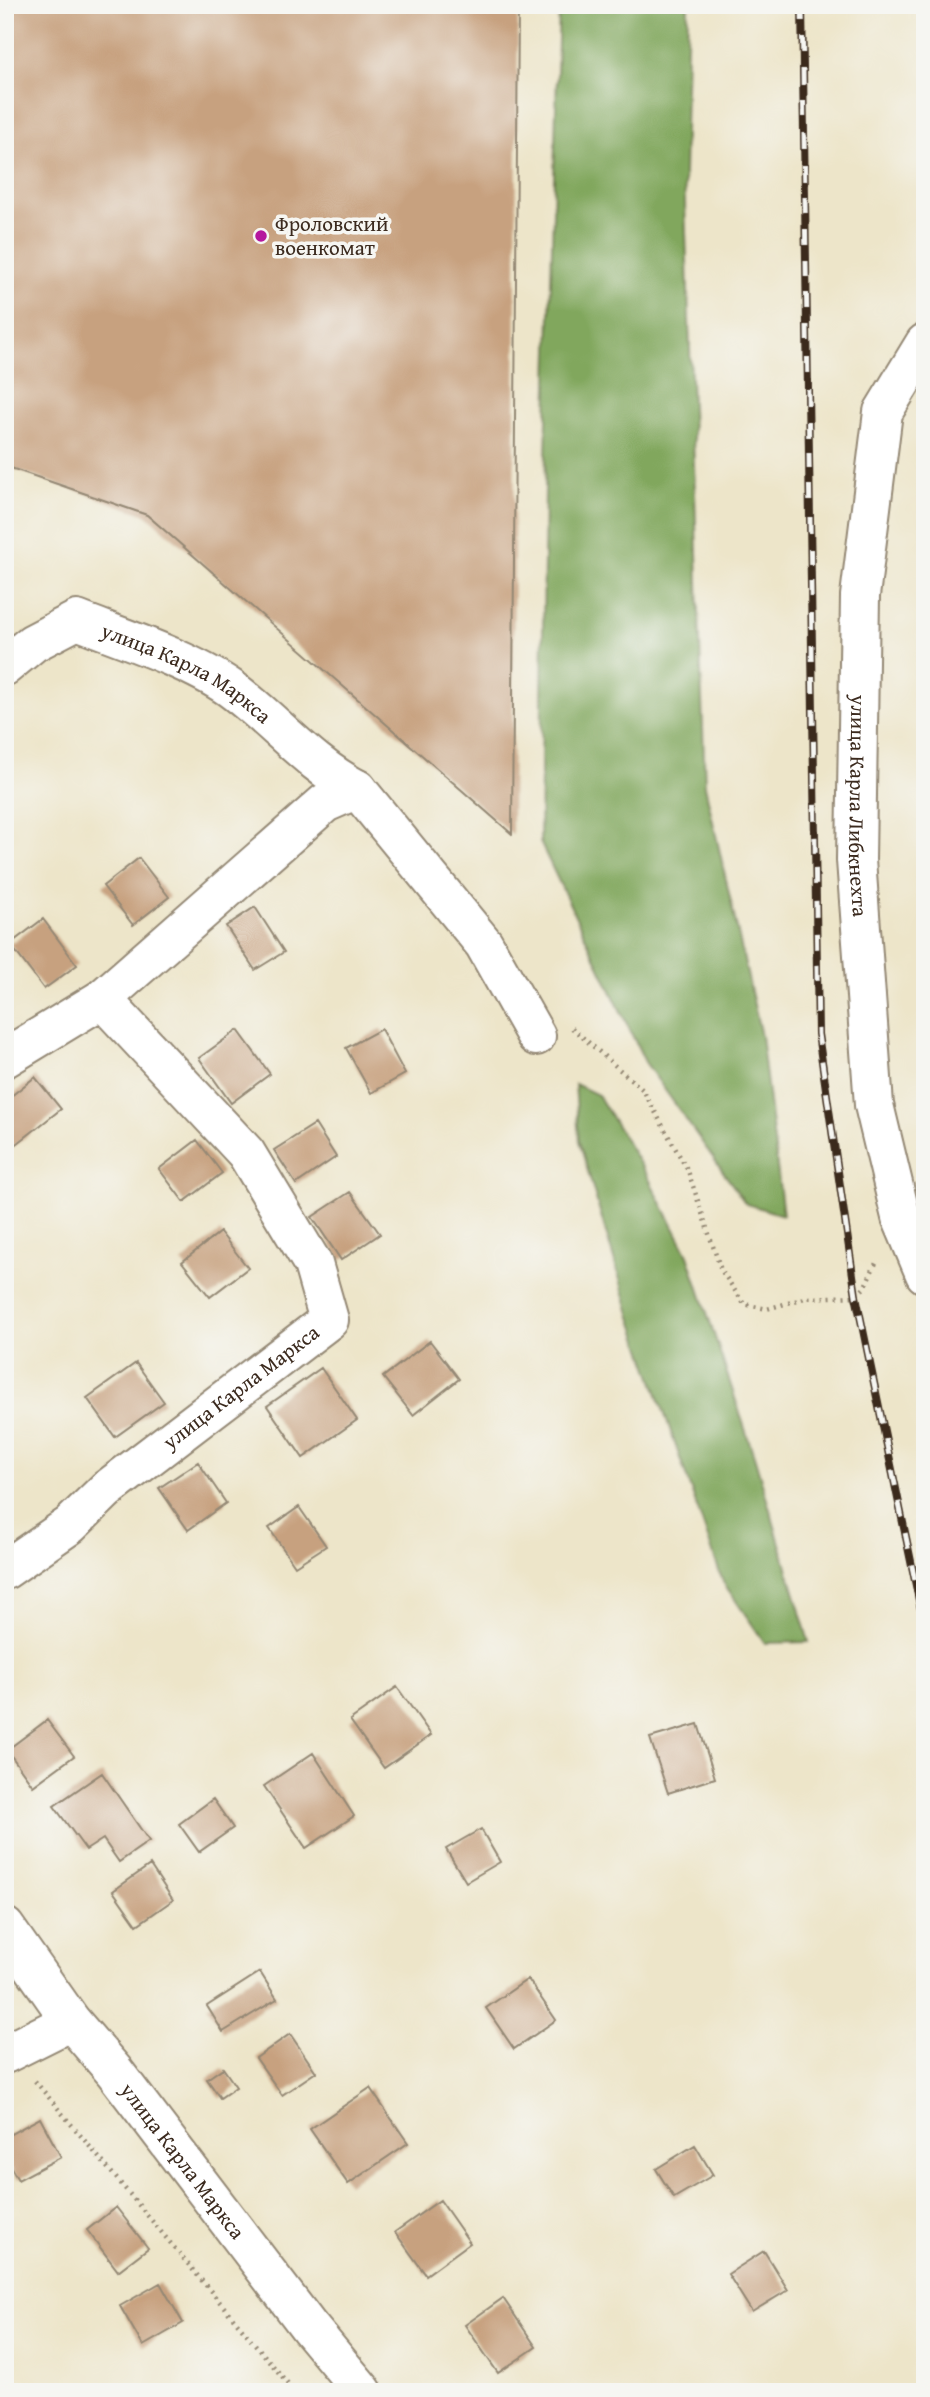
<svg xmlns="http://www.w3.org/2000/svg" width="930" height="2397" font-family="'Gentium Book Plus',serif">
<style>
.forest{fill:#81a75d;stroke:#5e683e;stroke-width:2}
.building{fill:#c7a17f}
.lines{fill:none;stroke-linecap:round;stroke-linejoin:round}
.minor-casing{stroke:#948874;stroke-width:42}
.path{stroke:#948874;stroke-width:4.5;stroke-dasharray:2 5;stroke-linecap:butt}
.minor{stroke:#fff;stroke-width:38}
.rail-casing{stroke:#3b2a1e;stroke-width:8}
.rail{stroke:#f6f6f2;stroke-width:5;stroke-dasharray:16;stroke-linecap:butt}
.poi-dot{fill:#b5179e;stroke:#f6f6f2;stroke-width:2.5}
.labels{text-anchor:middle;stroke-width:7;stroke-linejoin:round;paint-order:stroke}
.poi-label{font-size:21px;fill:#3b2a1e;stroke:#f6f6f2;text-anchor:start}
.street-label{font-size:21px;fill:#3b2a1e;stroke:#f6f6f2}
</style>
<rect width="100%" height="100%" fill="#f6f6f2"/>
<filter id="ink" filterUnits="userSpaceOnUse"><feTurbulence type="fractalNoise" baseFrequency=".0143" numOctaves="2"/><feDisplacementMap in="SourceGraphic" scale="14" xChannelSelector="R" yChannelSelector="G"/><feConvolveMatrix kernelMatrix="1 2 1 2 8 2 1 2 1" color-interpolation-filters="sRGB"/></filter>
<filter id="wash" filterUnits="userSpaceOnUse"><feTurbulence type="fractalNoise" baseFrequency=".00686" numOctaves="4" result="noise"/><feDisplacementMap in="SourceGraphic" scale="28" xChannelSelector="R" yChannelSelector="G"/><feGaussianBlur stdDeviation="1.57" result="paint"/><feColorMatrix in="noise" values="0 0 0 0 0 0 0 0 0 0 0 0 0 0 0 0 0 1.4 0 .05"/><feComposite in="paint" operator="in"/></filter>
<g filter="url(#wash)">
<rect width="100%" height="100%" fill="#ede5c9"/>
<path class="forest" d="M559 5H688L684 173 705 786 761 1036 783 1215 746 1204 645 1062 540 842 545 489Z
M575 1084 598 1095 648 1177 688 1255 755 1459 809 1642 765 1643 723 1582 631 1317 579 1141Z"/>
<g id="blocks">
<path class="building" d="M5 5H518L512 834 147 515 5 466Z
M920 502H925V538H923Z
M139 858 169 897 133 925 103 886Z
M255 907 284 952 255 970 226 926Z
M43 919 77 965 44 989 10 944Z
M381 1029 405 1074 371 1093 346 1048Z
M238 1030 270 1074 231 1103 199 1058Z
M35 1077 61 1109 13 1147 5 1138V1101Z
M315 1124 336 1157 296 1184 274 1150Z
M197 1140 222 1173 184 1202 159 1169Z
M350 1192 380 1234 341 1260 312 1217Z
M220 1232 248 1268 210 1297 182 1262Z
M430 1341 459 1379 413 1415 383 1377Z
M136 1363 164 1402 115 1437 87 1398Z
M321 1368 357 1420 303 1458 267 1406Z
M198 1462 226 1503 188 1530 159 1488Z
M299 1507 326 1546 295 1566 269 1528Z
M397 1687 431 1735 384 1768 350 1720Z
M47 1720 74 1756 33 1786 7 1750Z
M698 1724 715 1778 668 1793 650 1738Z
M313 1753 354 1816 306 1848 264 1786Z
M102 1773 149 1841 119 1862 103 1839 86 1850 54 1806Z
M213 1799 233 1828 199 1852 179 1824Z
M481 1829 500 1862 466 1882 446 1849Z
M150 1865 173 1900 137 1925 113 1891Z
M260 1972 277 1999 223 2032 207 2006Z
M528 1979 556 2020 514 2049 486 2008Z
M290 2034 316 2072 282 2095 256 2058Z
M223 2068 236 2087 220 2098 207 2079Z
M370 2088 408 2143 348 2184 310 2129Z
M40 2118 61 2157 18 2180 5 2157V2137Z
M695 2145 713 2175 674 2198 656 2169Z
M440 2200 470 2243 426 2275 395 2232Z
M116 2207 148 2248 118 2271 87 2230Z
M764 2251 788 2290 752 2312 728 2274Z
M160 2283 183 2323 143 2346 120 2306Z
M503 2298 536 2347 498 2373 465 2325Z"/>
</g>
</g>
<g filter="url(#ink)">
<use href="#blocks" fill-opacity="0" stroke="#948874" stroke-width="2"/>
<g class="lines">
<g class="minor-casing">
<g id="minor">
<path id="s1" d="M925 343 883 412 860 596 856 860 874 1105 901 1217 925 1274"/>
<path id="s2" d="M5 666 33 643 77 620C123 638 190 660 230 688 274 720 309 764 357 789L484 944 536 1036"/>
<path d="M5 1058 102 999 325 803 357 789"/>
<path id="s3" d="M5 1570 70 1525 106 1490 329 1320 313 1264 246 1153 102 999"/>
<path id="s4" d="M5 1927 71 2021 114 2071 309 2327 363 2392"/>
<path d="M5 2054 71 2021"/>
</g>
</g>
<path class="path" d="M572 1028 643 1090 688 1171 721 1270 744 1304 767 1309 805 1298 856 1296 864 1288 877 1261
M35 2081 295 2392"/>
<use href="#minor" class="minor"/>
<g class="rail-casing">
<path id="rail" d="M802 5 818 1034 856 1296 925 1629"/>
</g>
<use href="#rail" class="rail"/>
</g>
</g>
<circle class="poi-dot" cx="261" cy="236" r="7"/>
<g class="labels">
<g class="poi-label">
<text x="275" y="231">Фроловский<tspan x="275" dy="24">военкомат</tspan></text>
</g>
<g class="street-label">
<text dy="7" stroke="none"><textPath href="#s2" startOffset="208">улица Карла Маркса</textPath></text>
<text dy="7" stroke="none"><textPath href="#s1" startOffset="476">улица Карла Либкнехта</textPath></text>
<text dy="7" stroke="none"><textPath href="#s3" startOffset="299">улица Карла Маркса</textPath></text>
<text dy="7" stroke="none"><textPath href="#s4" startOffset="294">улица Карла Маркса</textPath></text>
</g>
</g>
<rect width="930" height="2397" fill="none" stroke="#f6f6f2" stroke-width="28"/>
</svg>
